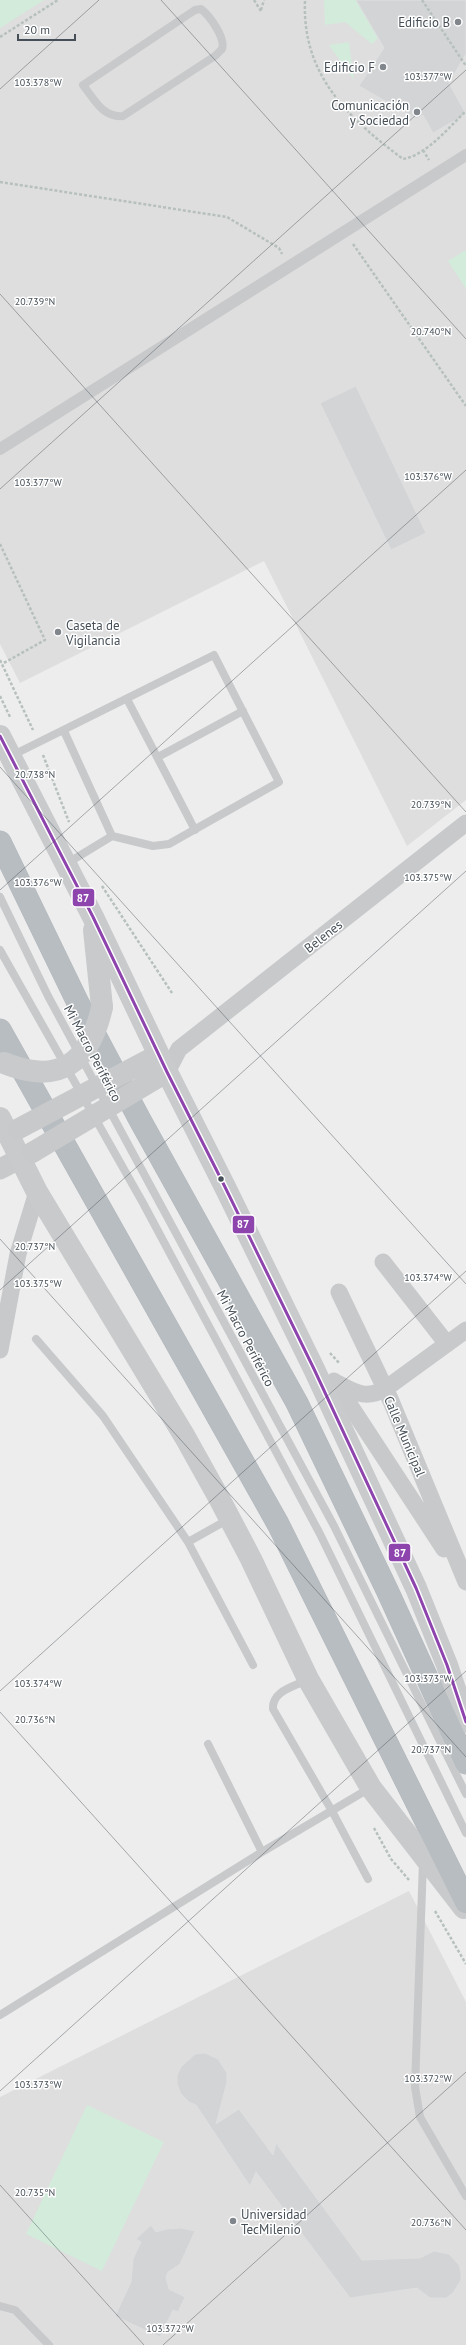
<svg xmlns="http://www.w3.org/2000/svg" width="466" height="2345" font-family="'PT Sans',sans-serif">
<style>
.education{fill:#dfdede}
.green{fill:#d2ebdb}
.building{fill:#d3d4d6;stroke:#dedfe0}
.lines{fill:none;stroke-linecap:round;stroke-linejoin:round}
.motorway-casing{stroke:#b2b7bc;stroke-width:23}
.path{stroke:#b6c0bd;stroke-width:2.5;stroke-dasharray:3 2;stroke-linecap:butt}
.service{stroke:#c7c9cb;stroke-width:8}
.pedestrian{stroke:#c7c9cb;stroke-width:12}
.minor{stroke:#c7c9cb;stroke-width:17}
.tertiary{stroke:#c7c9cb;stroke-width:21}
.secondary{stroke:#c8cacc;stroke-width:22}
.motorway{stroke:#b8bdc1;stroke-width:22}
.tertiary-bridge{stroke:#c7c9cb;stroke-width:21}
.secondary-bridge{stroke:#c8cacc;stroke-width:22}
.bus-1-casing{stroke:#fff;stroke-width:6}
.bus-1{stroke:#8e44ad;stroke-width:3}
.ticks{fill:none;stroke:#464f57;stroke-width:1;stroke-opacity:0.45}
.poi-dot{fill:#80868c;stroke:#fff;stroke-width:1.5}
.bus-dot{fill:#464f57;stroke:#fff;stroke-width:1.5}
.labels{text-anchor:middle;stroke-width:3;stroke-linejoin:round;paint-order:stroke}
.poi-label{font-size:13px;fill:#464f57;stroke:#fff;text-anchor:end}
.street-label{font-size:13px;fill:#464f57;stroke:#fff}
.ticks-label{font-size:10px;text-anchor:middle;fill:#464f57;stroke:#fff;stroke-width:3;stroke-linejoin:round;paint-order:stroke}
.line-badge{stroke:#fff;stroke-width:1.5}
.badge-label{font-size:11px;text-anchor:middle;font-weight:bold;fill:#fff}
</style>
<rect width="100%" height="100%" fill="#ededed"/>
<path class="education" d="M0 0H466V800L407 846 264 561 20 683 0 644Z
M409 1891 466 2002V2345H0V2097Z"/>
<path class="green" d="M0 0H44L0 28Z
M324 0H356L378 38 372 44 345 22 325 25Z
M349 42 354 80 329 45Z
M466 250V289L448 261Z
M87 2105 164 2142 102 2271 26 2234Z"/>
<path class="building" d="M356 0H466V54L449 83 466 114 433 133 423 115 417 119 359 86 384 48Z
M356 386 426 533 391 550 320 403Z
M205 2053 218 2059 227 2073V2082L216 2124 239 2109 273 2155 276 2143 362 2260 420 2258 434 2251 449 2254 459 2265 461 2272V2280L453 2293 446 2298H430L417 2288 350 2298 256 2172 250 2186 196 2105 189 2102 181 2094 177 2084V2075L181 2067 195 2054Z
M151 2225 156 2232 166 2229 181 2228 195 2231 180 2264 168 2272 166 2277 169 2289 185 2297 178 2312 173 2310 160 2337 115 2316 131 2282 133 2259 141 2242 136 2239Z"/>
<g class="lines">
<g class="motorway-casing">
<path id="motorway" d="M0 842 78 1003 140 1120 297 1403 387 1590 466 1763
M0 1030 278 1524 466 1902"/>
</g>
<path class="path" d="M254 0 261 11
M422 0 466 66
M305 1C302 75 348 118 403 159 427 155 449 127 466 111
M261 10 264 0
M0 37 58 0
M423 150 429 160
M0 182 227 217 279 248 282 254
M353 244 466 406
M0 544 45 640 2 664
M0 660 33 730
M0 696 10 717
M43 755 69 822
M102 886 172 993
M330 1353 340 1364
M374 1828 391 1859 409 1880
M435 1911 466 1964"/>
<path class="service" d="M201 9C209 15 226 38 222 49 220 51 217 54 215 56L123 116C103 118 94 99 83 85L195 10Z
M127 699 195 830
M11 756 214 655 279 782 169 844 153 846 112 836 64 731
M158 757 243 711
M66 864 112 836
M0 897 48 996 334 1526 466 1794
M0 950 143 1203 320 1534 466 1833
M36 1339 103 1416 188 1542 229 1519
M188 1542 253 1665
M307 1680C293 1687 272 1691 273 1709L332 1811 368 1879
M208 1744 262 1852
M423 1862 415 2087 420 2117 466 2196
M0 2015 262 1852 370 1788
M0 2306 15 2310 49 2345"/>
<path class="pedestrian" d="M0 449 466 155"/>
<path class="minor" d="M167 1072 179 1049 466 823
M383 1262 447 1344
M339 1292 391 1401 466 1582
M0 1350 18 1254 37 1192
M334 1381 444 1549
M335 1382C355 1392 364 1400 385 1389L466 1330"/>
<path class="tertiary" d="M0 1169 33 1152"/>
<path class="secondary" d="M0 736 93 917 167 1072 225 1187 314 1369 416 1588 447 1665 466 1722
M94 930 102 1007
M0 1118 37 1192 185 1437 219 1498 251 1559 308 1679 371 1788 464 1908"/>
<use href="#motorway" class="motorway"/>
<path class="tertiary-bridge" d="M18 1129 148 1060
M33 1152 157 1078"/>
<path class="secondary-bridge" d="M4 1063C60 1086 90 1062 102 1007"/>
<g class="bus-1-casing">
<path id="bus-1" d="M0 736 93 917 167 1072 225 1187 314 1369 416 1588 447 1665 466 1722"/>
</g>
<use href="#bus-1" class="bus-1"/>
</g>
<path class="ticks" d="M161 0 466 339M0 89 99 0M0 294 466 812M0 489 466 70M0 767 466 1284M0 890 466 470M0 1239 466 1757M0 1290 466 871M0 1691 466 1271M0 1712 466 2230M0 2091 466 1671M0 2185 144 2345M163 2345 466 2072"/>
<g class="poi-dot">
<circle cx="458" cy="22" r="4"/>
<circle cx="383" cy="67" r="4"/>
<circle cx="417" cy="112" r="4"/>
<circle cx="58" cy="632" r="4"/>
<circle cx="233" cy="2221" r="4"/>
</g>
<circle class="bus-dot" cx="221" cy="1179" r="3.5"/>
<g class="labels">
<g class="poi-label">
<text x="450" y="27">Edificio B</text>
<text x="375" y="72">Edificio F</text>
<text x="409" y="110">Comunicación<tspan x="409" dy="15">y Sociedad</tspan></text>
<text x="66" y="630" text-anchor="start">Caseta de<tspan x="66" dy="15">Vigilancia</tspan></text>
<text x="241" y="2219" text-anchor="start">Universidad<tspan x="241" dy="15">TecMilenio</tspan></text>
</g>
<g class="street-label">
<text transform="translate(323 936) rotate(-38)" y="5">Belenes</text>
<text transform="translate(93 1053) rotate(62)" y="5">Mi Macro Periférico</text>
<text transform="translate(246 1338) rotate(62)" y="5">Mi Macro Periférico</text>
<text transform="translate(405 1436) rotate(67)" y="5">Calle Municipal</text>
</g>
</g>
<g class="ticks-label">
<text x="428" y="80">103.377°W</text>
<text x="38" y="86">103.378°W</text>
<text x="35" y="305">20.739°N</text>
<text x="431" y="335">20.740°N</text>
<text x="428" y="480">103.376°W</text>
<text x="38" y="486">103.377°W</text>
<text x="35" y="778">20.738°N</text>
<text x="431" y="808">20.739°N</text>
<text x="428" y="881">103.375°W</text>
<text x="38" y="886">103.376°W</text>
<text x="35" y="1250">20.737°N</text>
<text x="428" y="1281">103.374°W</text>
<text x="38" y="1287">103.375°W</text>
<text x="428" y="1682">103.373°W</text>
<text x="38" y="1687">103.374°W</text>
<text x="35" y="1723">20.736°N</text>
<text x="431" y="1753">20.737°N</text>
<text x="428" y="2082">103.372°W</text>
<text x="38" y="2088">103.373°W</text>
<text x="35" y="2196">20.735°N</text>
<text x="431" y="2226">20.736°N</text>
<text x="170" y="2332">103.372°W</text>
</g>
<g class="line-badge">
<rect x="72" y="888" width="23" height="19" rx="4" fill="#8e44ad"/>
<rect x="232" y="1215" width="23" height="19" rx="4" fill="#8e44ad"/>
<rect x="388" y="1543" width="23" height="19" rx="4" fill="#8e44ad"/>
</g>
<g class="badge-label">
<text x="83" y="902">87</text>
<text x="243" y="1228">87</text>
<text x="400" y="1557">87</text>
</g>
<path d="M18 34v6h57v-6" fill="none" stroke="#464f57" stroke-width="2"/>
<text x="24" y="34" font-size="12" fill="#464f57" stroke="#ffffff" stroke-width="3" paint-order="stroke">20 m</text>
</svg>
